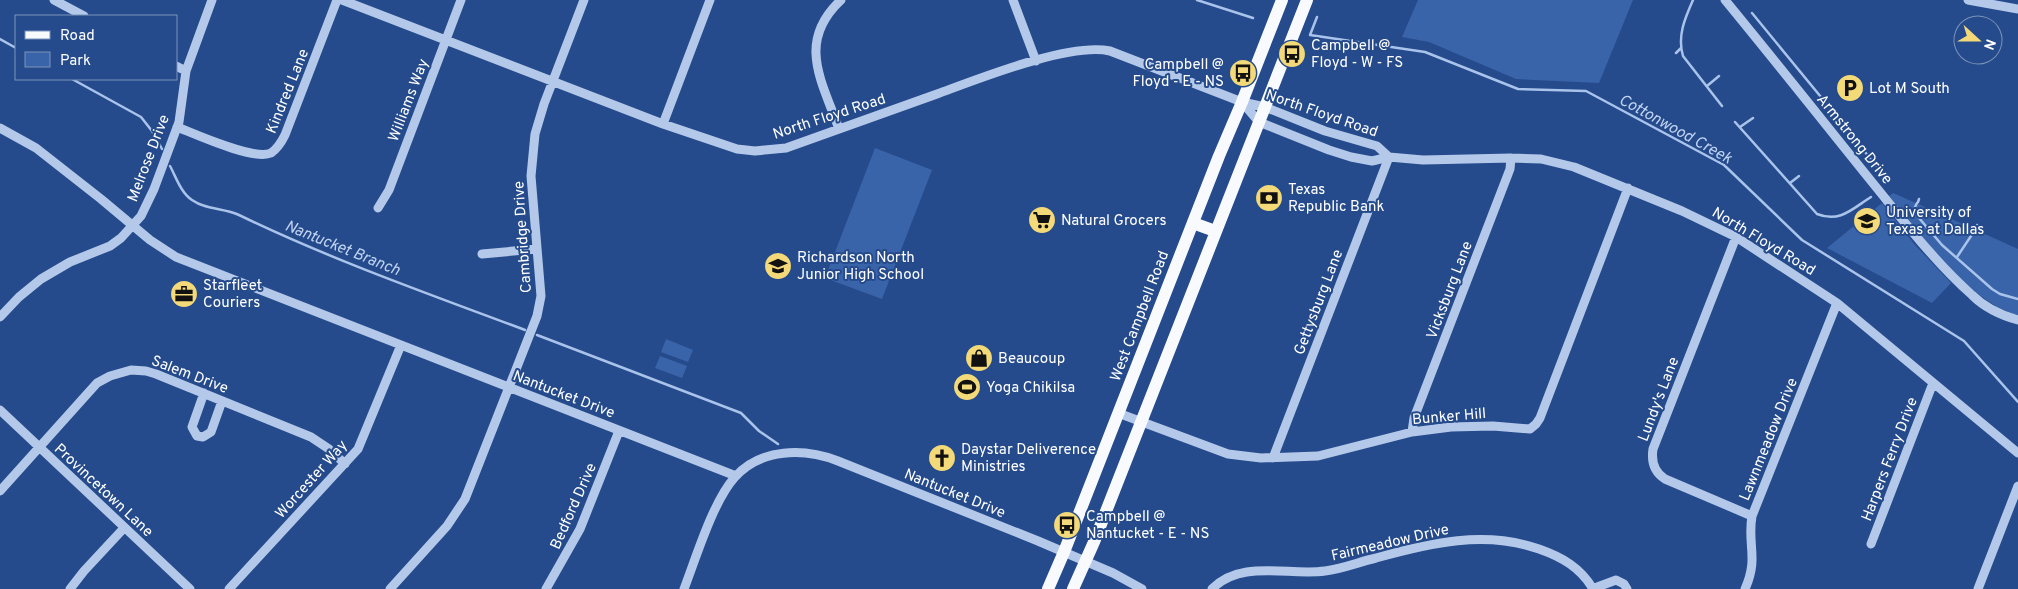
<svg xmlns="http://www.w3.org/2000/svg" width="2018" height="589" font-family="Overpass,sans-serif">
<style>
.green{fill:#3a64a9}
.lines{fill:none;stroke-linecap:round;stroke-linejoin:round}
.stream{stroke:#a9c3eb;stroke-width:2.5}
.minor{stroke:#b4c9ea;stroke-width:9}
.major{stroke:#f8fafe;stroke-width:12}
.labels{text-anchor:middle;stroke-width:4;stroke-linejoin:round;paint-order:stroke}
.poi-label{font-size:15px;fill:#fff;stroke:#254b8c;text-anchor:start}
.street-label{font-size:15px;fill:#fff;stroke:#254b8c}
.water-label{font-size:16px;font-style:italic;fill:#c0d3f1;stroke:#254b8c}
</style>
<rect width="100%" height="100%" fill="#254b8c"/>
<path class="green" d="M1418 0H1633L1599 83 1516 79 1429 42 1402 37Z
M875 148 932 170 882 299 825 278Z
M1893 193 1916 203 1913 210 1918 204 1974 229 1972 236 1976 230 2018 249V315C1968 302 1922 235 1889 196Z
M1882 203 1915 245 1951 283 1932 303 1827 248Z
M666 339 693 350 688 362 661 352Z
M660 356 687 366 682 378 655 368Z"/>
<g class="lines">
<path class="stream" d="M1197 0 1253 18
M1693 0C1685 18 1677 36 1683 56L1722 106
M1752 13 1853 136
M1317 17 1310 35 1425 52 1518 89 1586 91 1724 165 1802 240 1964 341 2018 402
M0 39 16 48
M1676 53 1681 48
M72 79 141 117 152 131 162 149
M1707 86 1719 76
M1735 122 1817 214C1840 223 1852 209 1871 197
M1740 127 1753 118
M1865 152 1878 168
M170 166C176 177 181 193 192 200 206 210 224 208 239 215 332 260 429 294 525 330
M1790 183 1799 176
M1918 202 1919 199
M1917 203 1913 211 1942 245 1992 289 2000 294 2018 299
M1976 228 1977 225
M1957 257 1975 230
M537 335 741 413 759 431 778 444"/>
<path class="minor" d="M54 0 84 16
M342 0 663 124 737 149 755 151 786 148C837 130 887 112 937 94 978 79 1070 42 1110 51L1242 102 1265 107 1325 131 1377 146 1389 157
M1013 0 1036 61
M1725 0C1776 62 1826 125 1876 187 1906 224 1936 263 1972 295 1985 308 2000 315 2018 320
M1968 0 2018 9
M176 66 186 71
M1242 102 1259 122 1329 150 1351 157 1372 161 1389 157 1423 160 1511 158 1541 159 1574 167 1682 211 1736 237 1837 303 2018 453
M663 124 710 0
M177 127C195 134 254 161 271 153 277 149 282 141 285 135L337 0
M0 128 36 148 101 199 150 240 176 257 736 476
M839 129C822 81 796 42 841 0
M378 208 389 190 461 0
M1736 237 1653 449C1651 462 1654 472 1665 479L1752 516
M482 254 536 249
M0 317 19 297 41 279 70 262 110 246 121 238 141 216 154 189 179 122 186 71 212 0
M204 393 192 427 197 436 203 437 211 432 222 401
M0 410 190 589
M1118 413 1228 454 1261 458 1318 456 1412 432 1451 427 1493 426 1530 429 1536 424 1540 418 1628 188
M1412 432 1414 418 1510 169 1511 158
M1273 458 1389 157
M0 491 97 383 110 376 131 370 146 371 156 374 311 437 329 449 345 464
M1871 544 1933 383
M70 589 84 571 124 528
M229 589 358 449 401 345
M390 589 447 526 465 499 537 316 541 296 531 176 535 134 544 104 584 0
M546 589 580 529 619 431
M684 589C696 558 713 501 735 477 761 448 804 448 838 461L1038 541 1113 573 1142 589
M1212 589C1241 559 1288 576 1325 571 1342 569 1359 562 1376 558 1430 543 1485 530 1539 549 1562 557 1581 568 1593 589
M1592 589 1616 580 1624 584 1627 589
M1745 589C1759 558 1747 545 1752 516L1837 303
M1978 589 2018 486"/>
<path class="major" d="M1193 223 1215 231
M1048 589 1064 552 1219 156 1242 102 1282 0
M1073 589 1094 542 1307 0"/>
</g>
<defs>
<g id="bus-disc" transform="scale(1.4375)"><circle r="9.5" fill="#f4d979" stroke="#254b8c"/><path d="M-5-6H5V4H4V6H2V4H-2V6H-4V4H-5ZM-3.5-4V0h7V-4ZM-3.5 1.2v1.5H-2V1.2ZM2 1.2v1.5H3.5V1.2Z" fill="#111"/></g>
<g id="parking-disc" transform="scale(1.4375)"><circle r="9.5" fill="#f4d979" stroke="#254b8c"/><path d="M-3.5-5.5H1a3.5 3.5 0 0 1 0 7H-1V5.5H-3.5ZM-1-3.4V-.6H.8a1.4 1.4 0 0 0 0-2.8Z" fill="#111"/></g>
<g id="bank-disc" transform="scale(1.4375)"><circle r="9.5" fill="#f4d979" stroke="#254b8c"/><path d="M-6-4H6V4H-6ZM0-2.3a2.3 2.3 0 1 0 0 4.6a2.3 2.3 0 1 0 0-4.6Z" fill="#111"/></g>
<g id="supermarket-disc" transform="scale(1.4375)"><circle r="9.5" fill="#f4d979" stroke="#254b8c"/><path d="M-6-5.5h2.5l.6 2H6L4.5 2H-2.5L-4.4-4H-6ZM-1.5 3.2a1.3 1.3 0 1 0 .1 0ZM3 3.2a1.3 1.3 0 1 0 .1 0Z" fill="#111"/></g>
<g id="university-disc" transform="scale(1.4375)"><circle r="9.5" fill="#f4d979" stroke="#254b8c"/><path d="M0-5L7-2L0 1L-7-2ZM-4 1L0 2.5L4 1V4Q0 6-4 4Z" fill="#111"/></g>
<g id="school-disc" transform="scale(1.4375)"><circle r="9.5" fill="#f4d979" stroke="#254b8c"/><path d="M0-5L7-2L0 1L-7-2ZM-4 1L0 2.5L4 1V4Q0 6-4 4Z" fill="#111"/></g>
<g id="office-disc" transform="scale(1.4375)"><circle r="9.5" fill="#f4d979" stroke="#254b8c"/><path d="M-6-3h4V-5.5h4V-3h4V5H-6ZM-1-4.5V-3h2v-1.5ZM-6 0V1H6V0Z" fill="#111"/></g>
<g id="shop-disc" transform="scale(1.4375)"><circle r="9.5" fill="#f4d979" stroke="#254b8c"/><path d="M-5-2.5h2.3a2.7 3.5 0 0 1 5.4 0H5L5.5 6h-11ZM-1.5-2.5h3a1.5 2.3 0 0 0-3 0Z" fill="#111"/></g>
<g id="stadium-disc" transform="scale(1.4375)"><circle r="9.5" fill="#f4d979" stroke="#254b8c"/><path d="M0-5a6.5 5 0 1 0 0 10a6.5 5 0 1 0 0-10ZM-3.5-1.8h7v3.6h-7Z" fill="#111"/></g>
<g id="church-disc" transform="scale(1.4375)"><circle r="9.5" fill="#f4d979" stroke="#254b8c"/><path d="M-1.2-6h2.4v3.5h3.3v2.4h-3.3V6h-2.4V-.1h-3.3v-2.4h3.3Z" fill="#111"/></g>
</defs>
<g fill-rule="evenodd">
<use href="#bus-disc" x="1292" y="54"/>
<use href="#bus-disc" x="1243" y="73"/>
<use href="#parking-disc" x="1850" y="88"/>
<use href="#bank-disc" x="1269" y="198"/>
<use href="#supermarket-disc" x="1042" y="220"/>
<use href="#university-disc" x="1867" y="221"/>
<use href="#school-disc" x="778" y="266"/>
<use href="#office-disc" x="184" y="294"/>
<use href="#shop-disc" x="979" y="358"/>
<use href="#stadium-disc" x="967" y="387"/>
<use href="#church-disc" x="942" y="458"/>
<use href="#bus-disc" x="1067" y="525"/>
</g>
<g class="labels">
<g class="poi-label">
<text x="1311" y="50">Campbell @<tspan x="1311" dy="17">Floyd - W - FS</tspan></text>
<text x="1224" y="69" text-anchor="end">Campbell @<tspan x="1224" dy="17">Floyd - E - NS</tspan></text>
<text x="1869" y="93">Lot M South</text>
<text x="1288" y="194">Texas<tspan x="1288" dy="17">Republic Bank</tspan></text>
<text x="1886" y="217">University of<tspan x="1886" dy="17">Texas at Dallas</tspan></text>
<text x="1061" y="225">Natural Grocers</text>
<text x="797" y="262">Richardson North<tspan x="797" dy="17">Junior High School</tspan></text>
<text x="203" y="290">Starfleet<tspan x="203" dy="17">Couriers</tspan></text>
<text x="998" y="363">Beaucoup</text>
<text x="986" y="392">Yoga Chikilsa</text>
<text x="961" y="454">Daystar Deliverence<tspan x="961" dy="17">Ministries</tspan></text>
<text x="1086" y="521">Campbell @<tspan x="1086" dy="17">Nantucket - E - NS</tspan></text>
</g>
<g class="street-label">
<text transform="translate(287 91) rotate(-68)" y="5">Kindred Lane</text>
<text transform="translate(408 100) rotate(-69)" y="5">Williams Way</text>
<text transform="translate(1322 113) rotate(19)" y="5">North Floyd Road</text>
<text transform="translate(829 116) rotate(-18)" y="5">North Floyd Road</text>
<text transform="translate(1855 139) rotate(51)" y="5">Armstrong Drive</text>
<text transform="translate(148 158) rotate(-69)" y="5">Melrose Drive</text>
<text transform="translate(522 237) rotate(-94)" y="5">Cambridge Drive</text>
<text transform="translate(1764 241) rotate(31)" y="5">North Floyd Road</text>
<text transform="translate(1449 290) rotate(-69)" y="5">Vicksburg Lane</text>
<text transform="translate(1318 302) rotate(-69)" y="5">Gettysburg Lane</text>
<text transform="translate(1139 316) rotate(-69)" y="5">West Campbell Road</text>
<text transform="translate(190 374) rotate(21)" y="5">Salem Drive</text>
<text transform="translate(564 394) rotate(21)" y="5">Nantucket Drive</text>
<text transform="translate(1658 399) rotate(-69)" y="5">Lundy's Lane</text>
<text transform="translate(1449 416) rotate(-5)" y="5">Bunker Hill</text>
<text transform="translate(1768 439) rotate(-68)" y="5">Lawnmeadow Drive</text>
<text transform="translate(1889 459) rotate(-69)" y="5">Harpers Ferry Drive</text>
<text transform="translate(311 479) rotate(-48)" y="5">Worcester Way</text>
<text transform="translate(104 490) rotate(43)" y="5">Provincetown Lane</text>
<text transform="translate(955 493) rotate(22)" y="5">Nantucket Drive</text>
<text transform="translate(573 506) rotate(-66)" y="5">Bedford Drive</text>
<text transform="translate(1390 542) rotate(-13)" y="5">Fairmeadow Drive</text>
</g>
<g class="water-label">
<text transform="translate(1676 128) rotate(29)" y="6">Cottonwood Creek</text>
<text transform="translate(343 247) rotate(22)" y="6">Nantucket Branch</text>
</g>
</g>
<rect x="15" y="15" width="162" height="65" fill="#254b8c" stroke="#7c93ba"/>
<rect x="25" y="31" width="25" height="8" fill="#f8fafe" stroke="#7c93ba"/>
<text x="60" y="40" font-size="15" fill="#ffffff">Road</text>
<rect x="25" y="52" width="25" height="15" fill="#3a64a9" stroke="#7c93ba"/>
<text x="60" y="65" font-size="15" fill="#ffffff">Park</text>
<g transform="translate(1978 40) rotate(111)"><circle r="24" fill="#254b8c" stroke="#7c93ba"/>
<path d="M0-4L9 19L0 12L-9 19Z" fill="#f4d979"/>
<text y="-8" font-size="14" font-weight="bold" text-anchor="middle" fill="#ffffff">N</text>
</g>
</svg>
